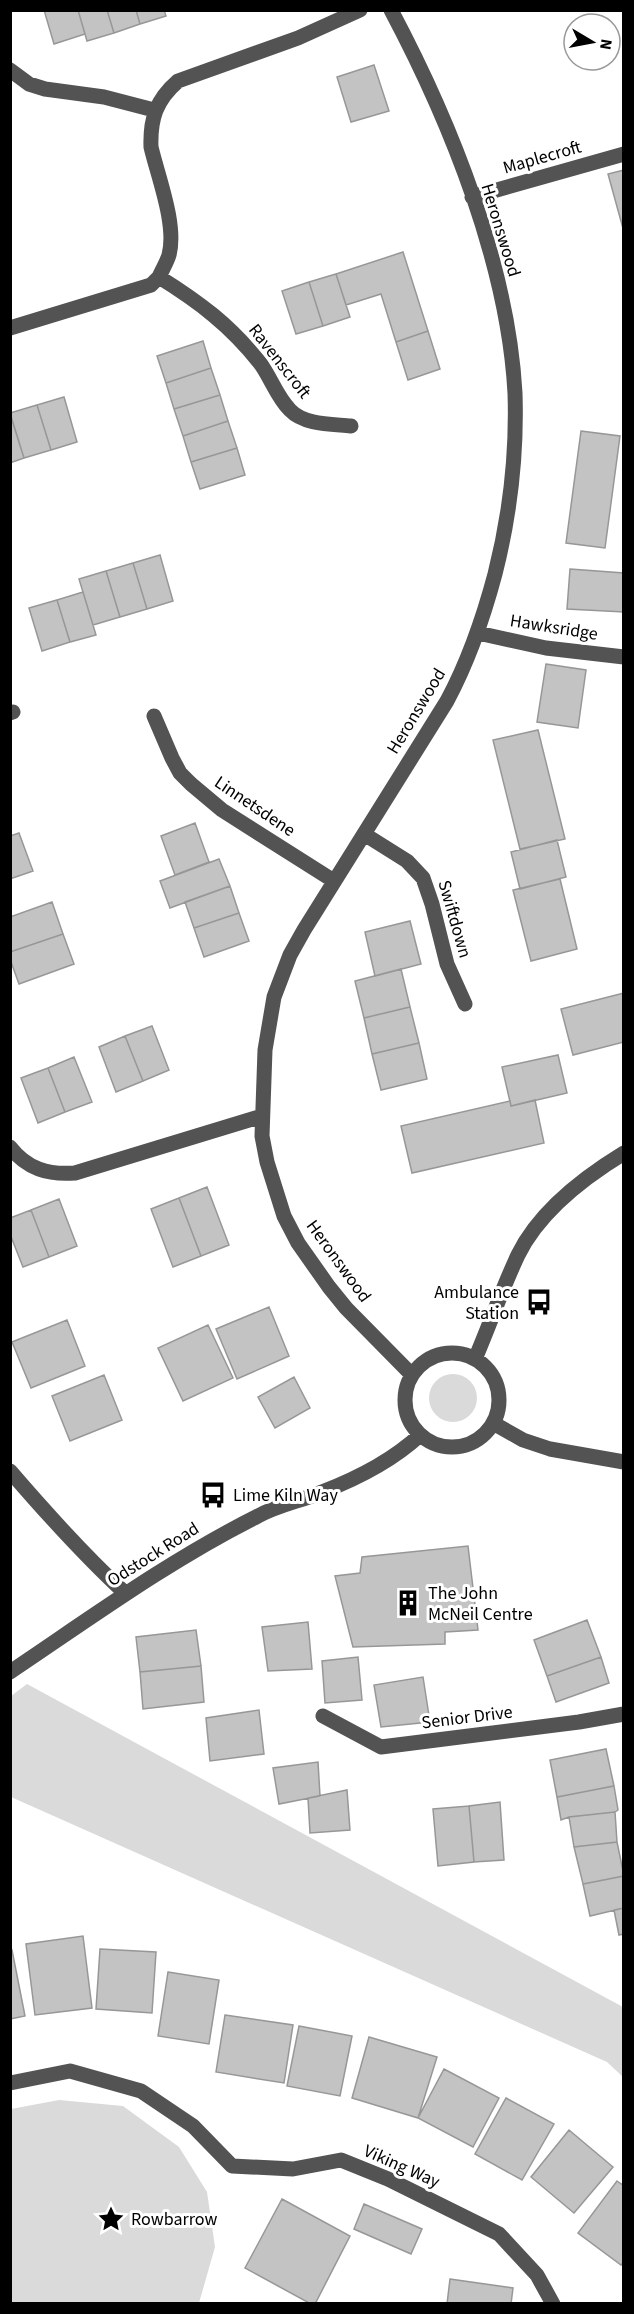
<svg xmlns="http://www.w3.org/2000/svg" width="634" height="2314" font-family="'Source Sans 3',sans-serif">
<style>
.green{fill:#dadada}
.building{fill:#c3c3c3;stroke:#979797;stroke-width:1.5}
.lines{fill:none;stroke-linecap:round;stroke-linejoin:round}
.minor{stroke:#535353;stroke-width:15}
.labels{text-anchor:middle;stroke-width:6;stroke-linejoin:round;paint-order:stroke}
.street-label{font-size:18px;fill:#000;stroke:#fff}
.poi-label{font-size:18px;fill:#000;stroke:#fff;text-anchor:start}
</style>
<rect width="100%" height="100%" fill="#fff"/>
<path class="green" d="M429 1398a24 24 0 1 1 48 0a24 24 0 1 1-48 0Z
M27 1684 623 2007V2077L607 2062 11 1797V1696Z
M59 2100 123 2106 179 2147 207 2192 215 2247 199 2303H11V2109Z"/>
<path class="building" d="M44 10H78L85 34 54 44Z
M78 10H107L114 33 87 41Z
M107 10H136L140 24 114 33Z
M136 10H164L166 16 140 24Z
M374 65 389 111 351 122 337 77Z
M624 170V232L608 174Z
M403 252 428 331 396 342 381 294 346 305 336 274Z
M336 274 350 317 323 326 309 282Z
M309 282 323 326 296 334 282 291Z
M428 331 440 369 408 380 396 342Z
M203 341 211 368 166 383 157 356Z
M211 368 220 395 174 409 166 383Z
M220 395 228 421 183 436 174 409Z
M64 397 77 442 51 450 37 405Z
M37 405 51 450 24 458 10 413Z
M10 414 24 458 10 463Z
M228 421 237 448 191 462 183 436Z
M581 431 620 436 605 548 566 543Z
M237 448 245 475 200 489 191 462Z
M160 555 173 601 147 609 133 563Z
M133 563 147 609 120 617 106 571Z
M570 569 624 573V612L567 609Z
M106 571 120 617 93 625 79 579Z
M83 592 96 635 70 642 57 600Z
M57 600 70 642 42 651 29 608Z
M546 664 586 670 578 728 537 722Z
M538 730 565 839 520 849 493 740Z
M195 823 209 862 175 875 161 836Z
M19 833 33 871 10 879V836Z
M557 840 566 877 520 889 511 852Z
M219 859 230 886 170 908 160 881Z
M560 879 577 949 531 961 513 890Z
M230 886 239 913 194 928 185 902Z
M52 902 63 934 10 952V917Z
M239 913 249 941 204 957 194 928Z
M410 921 421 964 375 976 365 932Z
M63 934 74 964 19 984 10 959V952Z
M401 969 410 1007 364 1018 355 981Z
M624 993V1042L573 1055 561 1009Z
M410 1007 419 1043 372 1054 364 1018Z
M152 1026 169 1070 143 1081 125 1036Z
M125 1036 143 1081 116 1092 99 1047Z
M419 1043 427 1079 381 1090 372 1054Z
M558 1055 567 1093 511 1106 502 1067Z
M74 1057 92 1102 65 1112 48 1068Z
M48 1068 65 1112 38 1123 21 1078Z
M535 1100 544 1143 412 1173 401 1126 510 1101 511 1106Z
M207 1187 229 1245 201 1256 179 1198Z
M179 1198 201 1256 173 1267 151 1209Z
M59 1199 77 1246 49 1257 31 1210Z
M31 1210 49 1257 23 1267 10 1234V1218Z
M269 1307 289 1356 237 1379 216 1329Z
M67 1320 85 1366 31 1388 12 1342Z
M208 1325 233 1378 183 1401 158 1348Z
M104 1375 122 1420 70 1441 52 1396Z
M294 1377 310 1408 275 1428 258 1397Z
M468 1546 478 1630 445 1632V1644L353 1647 335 1576 360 1573 362 1557Z
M587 1620 601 1657 547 1676 534 1640Z
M308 1622 312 1669 268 1671 262 1627Z
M196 1630 201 1666 140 1672 136 1637Z
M358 1657 362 1700 325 1703 322 1661Z
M601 1657 609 1683 556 1702 547 1676Z
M201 1666 204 1702 143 1709 140 1672Z
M423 1677 430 1722 381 1727 374 1685Z
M259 1710 264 1754 210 1761 206 1718Z
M606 1749 614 1786 557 1797 550 1760Z
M318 1762 320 1796 279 1804 273 1768Z
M614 1786 618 1810 615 1812 569 1817 561 1820 557 1797Z
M347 1790 350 1830 310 1833 308 1798Z
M500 1802 504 1860 474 1862 469 1806Z
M469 1806 474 1862 438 1866 433 1809Z
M615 1812 617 1842 574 1847 569 1817Z
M617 1842 624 1876 583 1884 574 1847Z
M624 1876V1908L590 1916 583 1884Z
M624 1908V1934L619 1935 614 1910Z
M83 1936 92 2008 35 2015 26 1944Z
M100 1949 156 1952 152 2013 96 2009Z
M12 1950 25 2016 10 2019V1951Z
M168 1972 219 1980 209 2044 158 2036Z
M225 2015 293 2025 284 2083 216 2072Z
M299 2026 352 2036 340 2096 287 2086Z
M369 2037 437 2057 418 2118 352 2098Z
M444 2069 499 2098 473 2147 418 2118Z
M506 2098 554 2124 522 2180 475 2154Z
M569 2130 613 2167 574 2213 531 2177Z
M617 2181 624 2186V2262L621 2265 578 2233Z
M282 2199 350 2236 315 2304H311L245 2268Z
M364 2204 422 2229 411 2254 354 2229Z
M450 2279 513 2288 511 2304H447Z"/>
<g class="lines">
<path class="minor" d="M391 10C451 123 508 265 515 393 517 454 510 515 495 574 483 619 469 660 447 701L304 930 290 955 274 997 265 1050 262 1136 267 1162 284 1216 298 1243 329 1287 346 1308 412 1375
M10 70 29 84 45 89 104 97 154 110
M472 197 624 154
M10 328 151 285 159 277
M351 426C332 424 304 425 290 410 277 397 271 378 260 363 230 325 199 302 159 277 162 270 167 262 169 255 177 225 158 177 151 147 150 119 156 100 178 81L298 38 360 10
M478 633 546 648 624 657
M10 713 13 712
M154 716 172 758 180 773 191 784 222 810 334 881
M364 834 407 861 423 878 432 904 447 964 465 1004
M10 1147C27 1169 48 1175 75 1173L262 1116
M405 1400a47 47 0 1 1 94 0a47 47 0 1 1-94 0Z
M475 1359C490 1324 502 1289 518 1255 539 1212 583 1178 624 1153
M493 1423 523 1440 550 1449 624 1462
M10 1471C47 1514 84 1555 125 1593
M10 1672C92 1617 170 1560 258 1516 278 1505 301 1501 322 1492 356 1479 393 1460 420 1435
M323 1716 381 1747 579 1722 624 1714
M10 2083 70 2071 141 2091 193 2126 232 2166 293 2169 341 2160 388 2179 499 2234 537 2275 553 2304"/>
</g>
<defs>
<g id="bus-bare" transform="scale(2.07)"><path d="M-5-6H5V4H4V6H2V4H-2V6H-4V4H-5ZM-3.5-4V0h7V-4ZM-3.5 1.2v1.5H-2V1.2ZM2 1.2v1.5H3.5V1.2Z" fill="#000" stroke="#fff" stroke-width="2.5" paint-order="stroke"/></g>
<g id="building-bare" transform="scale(2.07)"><path d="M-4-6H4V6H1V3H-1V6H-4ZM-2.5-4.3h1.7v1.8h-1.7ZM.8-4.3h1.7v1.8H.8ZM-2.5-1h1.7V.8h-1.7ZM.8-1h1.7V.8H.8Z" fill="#000" stroke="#fff" stroke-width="2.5" paint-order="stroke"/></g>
<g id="sight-bare" transform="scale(2.07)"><path d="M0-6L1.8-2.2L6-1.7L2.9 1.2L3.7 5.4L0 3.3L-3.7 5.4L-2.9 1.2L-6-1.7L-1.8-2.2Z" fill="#000" stroke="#fff" stroke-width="2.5" paint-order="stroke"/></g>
</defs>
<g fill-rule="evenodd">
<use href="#bus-bare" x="539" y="1302"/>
<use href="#bus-bare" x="213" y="1495"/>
<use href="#building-bare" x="408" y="1603"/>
<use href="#sight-bare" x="111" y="2219"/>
</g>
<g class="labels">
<g class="street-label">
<text transform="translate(542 157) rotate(-16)" y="6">Maplecroft</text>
<text transform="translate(501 230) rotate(73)" y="6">Heronswood</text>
<text transform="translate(280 361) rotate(52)" y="6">Ravenscroft</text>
<text transform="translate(554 627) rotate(9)" y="6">Hawksridge</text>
<text transform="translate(416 711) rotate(-59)" y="6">Heronswood</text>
<text transform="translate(255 806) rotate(34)" y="6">Linnetsdene</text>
<text transform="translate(455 919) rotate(74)" y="6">Swiftdown</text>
<text transform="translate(339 1261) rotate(54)" y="6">Heronswood</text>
<text transform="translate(153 1554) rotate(-32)" y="6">Odstock Road</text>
<text transform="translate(467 1717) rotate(-7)" y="6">Senior Drive</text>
<text transform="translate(402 2166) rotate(24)" y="6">Viking Way</text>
</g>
<g class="poi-label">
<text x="519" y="1298" text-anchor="end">Ambulance<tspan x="519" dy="21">Station</tspan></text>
<text x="233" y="1501">Lime Kiln Way</text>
<text x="428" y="1599">The John<tspan x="428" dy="21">McNeil Centre</tspan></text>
<text x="131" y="2225">Rowbarrow</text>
</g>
</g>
<rect width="634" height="2314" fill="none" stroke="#000000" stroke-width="24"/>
<g transform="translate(592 42) rotate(100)"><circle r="28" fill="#ffffff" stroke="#999999" stroke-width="1.5"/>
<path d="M0-4.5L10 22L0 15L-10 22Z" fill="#000000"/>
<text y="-9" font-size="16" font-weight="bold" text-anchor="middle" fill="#000000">N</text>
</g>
</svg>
